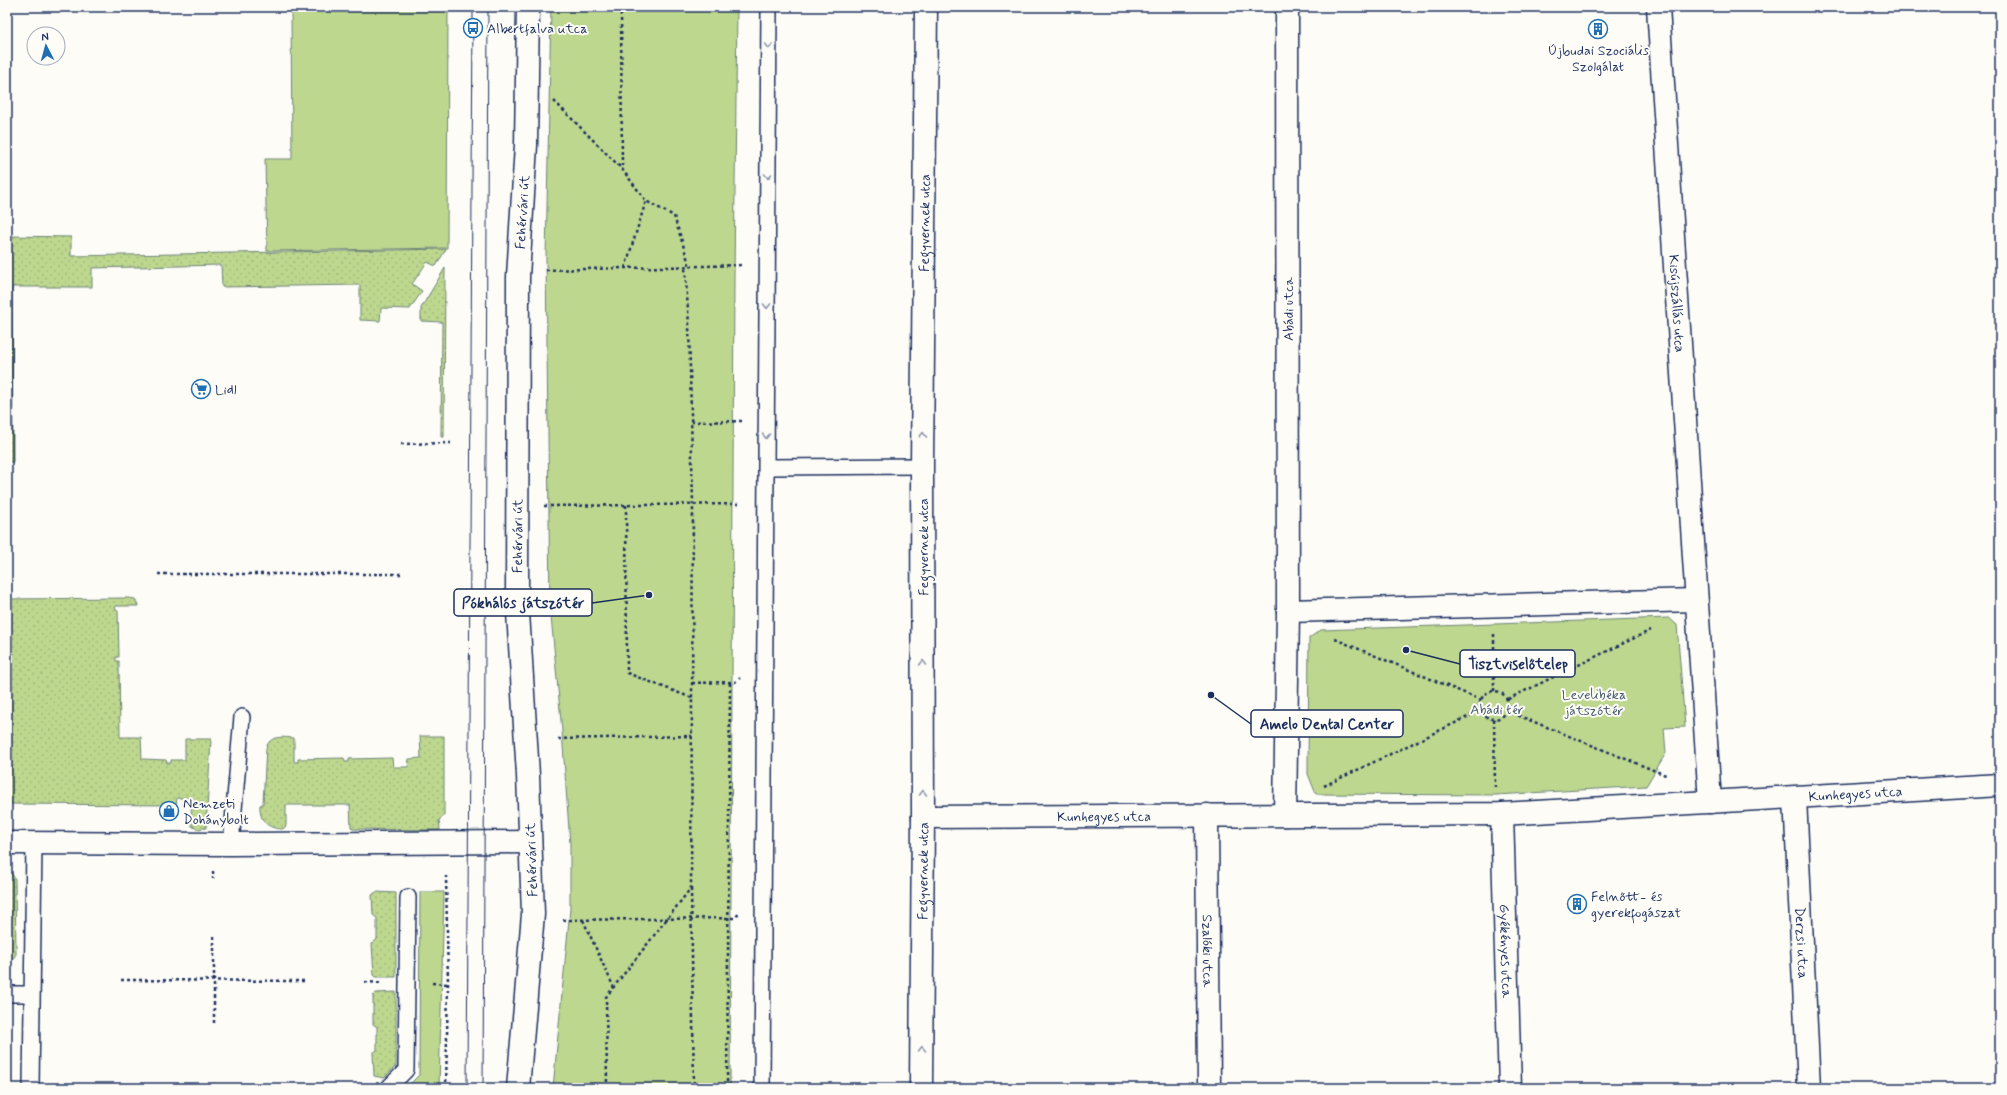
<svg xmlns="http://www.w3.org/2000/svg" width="2007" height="1095" font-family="Mynerve,sans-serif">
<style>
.grass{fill:url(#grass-dots);stroke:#6c8376}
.green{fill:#bed78e;stroke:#6c8376}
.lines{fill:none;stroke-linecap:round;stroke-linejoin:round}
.service-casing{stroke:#1b2f5e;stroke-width:18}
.minor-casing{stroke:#1b2f5e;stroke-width:25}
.tertiary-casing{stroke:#1b2f5e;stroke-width:25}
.path{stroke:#1b2f5e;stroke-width:2.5;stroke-dasharray:3 3;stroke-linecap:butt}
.service{stroke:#fdfcf7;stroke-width:15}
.minor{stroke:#fdfcf7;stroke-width:22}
.tertiary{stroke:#fdfcf7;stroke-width:22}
.tram{stroke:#1b2f5e;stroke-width:1}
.oneway{stroke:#8c96aa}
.labels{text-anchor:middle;stroke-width:4;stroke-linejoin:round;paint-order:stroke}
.poi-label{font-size:14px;fill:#1b2f5e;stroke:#fdfcf7;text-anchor:start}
.street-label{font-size:14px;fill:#1b2f5e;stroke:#fdfcf7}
.park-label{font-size:14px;fill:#44596a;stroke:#fdfcf7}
.leader{fill:none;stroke:#1b2f5e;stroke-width:1.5}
.callout-dot{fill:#1b2f5e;stroke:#fdfcf7;stroke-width:1.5}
.callout{fill:#fdfcf7;stroke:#1b2f5e;stroke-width:1.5}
.callout-label{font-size:15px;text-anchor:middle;font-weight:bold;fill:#1b2f5e}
</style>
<defs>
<pattern id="grass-dots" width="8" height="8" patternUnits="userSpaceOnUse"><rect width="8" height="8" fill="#bed78e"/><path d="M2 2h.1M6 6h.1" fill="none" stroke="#a3b97d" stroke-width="1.8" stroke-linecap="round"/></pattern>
</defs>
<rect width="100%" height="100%" fill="#fdfcf7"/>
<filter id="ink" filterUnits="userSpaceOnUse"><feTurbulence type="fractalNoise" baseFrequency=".025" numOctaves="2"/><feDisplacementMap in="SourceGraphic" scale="8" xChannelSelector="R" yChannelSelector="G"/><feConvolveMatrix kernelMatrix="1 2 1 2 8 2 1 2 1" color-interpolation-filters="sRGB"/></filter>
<g filter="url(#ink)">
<path class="grass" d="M7 236 71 237V256L446 249 436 266 427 262 412 284 422 291 410 309 381 308 380 321 360 320V285L222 287 221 265 92 268V287H12L13 462H7Z
M445 268 444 437H441L442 322 421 321V308Z
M7 593 8 599 129 598 135 599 138 606H115L116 610 118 611 119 657H116V661H119L120 737H141L142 759 166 760 167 763H171V760H185V739H211L206 828 197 829 192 826 191 805 187 804V798H177L176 805 7 804Z
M420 736H444V816L439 820 440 830 353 829 351 827 350 805H286V826L283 829C268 829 259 821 260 805L263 804 266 748C270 735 282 737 294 738V762H298V759L344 758 345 762H349V759L392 758 393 767H408L409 759 421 758Z
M7 866 15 879 16 954 7 969Z
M376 892 396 893V977H376L374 975 372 944 377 939V918L373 915 372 895Z
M396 992V1066L384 1078 374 1076 373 1053 377 1050V1027L373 1024V996L376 993Z"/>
<path class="green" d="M291 7H448L447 248 267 251 265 159H292Z
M551 7H737L734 277 730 1088H553L570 909V844L562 731 550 606 546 258Z
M1669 618 1677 625 1685 727 1664 728 1666 753 1646 786 1496 795 1316 794 1308 774 1309 638 1321 630Z
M420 892H444L439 1088H406L419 1075Z"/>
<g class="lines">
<g class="service-casing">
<path id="service" d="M766 467 922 466
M231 844 242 717
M7 994H31
M31 1088 34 843
M388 1088 406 1070 408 897
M762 1088 769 7"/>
</g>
<g class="minor-casing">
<g id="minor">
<path id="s1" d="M1658 7 1710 802"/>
<path d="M1288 611 1696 600"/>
<path id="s2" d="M1795 798 1809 1088"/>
<path id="s3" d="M1502 814 1510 1088"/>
<path id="s4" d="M1207 815 1209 1088"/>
<path d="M1285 815 1288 611 1287 7"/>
<path id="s5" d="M923 817 1502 814 2000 785"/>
<path d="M7 843 231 844 530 842"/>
<path id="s6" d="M921 1088 923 817 922 466 926 7"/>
</g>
</g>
<g class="tertiary-casing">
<g id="tertiary">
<path id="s7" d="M518 1088 533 914 528 775 517 596 518 277 526 145 528 7"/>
</g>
</g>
<path class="path" d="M621 7 622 168
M554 101 622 169 646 201 674 216 690 267
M625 268 646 201
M546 270 743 265
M691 422 743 421
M401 444 451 443
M626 505 627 673 692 698
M544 506 741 504
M158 574H402
M1335 639 1481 700
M692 683 735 682 740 678
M1480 705a14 14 0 1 1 28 0a14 14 0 1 1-28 0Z
M1494 691V633
M1508 699 1651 630
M1507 711 1668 776
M1494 719 1495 787
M558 739 692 736
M1324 786 1482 710
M213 871V879
M691 889 694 1088
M563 920 734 918 739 914
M583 920 614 988
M214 936V1025
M121 980 306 981
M365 982 383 983
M432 983 448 984
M214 1083V1088
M446 1088 448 984 446 876
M607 1088 606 997 691 888 693 504 689 324 685 267
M727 1088 730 682"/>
<use href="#service" class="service"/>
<use href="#minor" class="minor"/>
<use href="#tertiary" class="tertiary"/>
<path class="tram" d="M467 1088 473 7
M483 1088 488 7"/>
</g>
<defs><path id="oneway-chevron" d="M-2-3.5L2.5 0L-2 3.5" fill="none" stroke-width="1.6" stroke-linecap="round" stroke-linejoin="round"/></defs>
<g class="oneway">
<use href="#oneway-chevron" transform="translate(769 46) rotate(90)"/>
<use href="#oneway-chevron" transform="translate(768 176) rotate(90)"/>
<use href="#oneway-chevron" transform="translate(767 306) rotate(90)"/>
<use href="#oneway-chevron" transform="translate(923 435) rotate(-89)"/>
<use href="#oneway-chevron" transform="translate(766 436) rotate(90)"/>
<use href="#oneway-chevron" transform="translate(923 663) rotate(-90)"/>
<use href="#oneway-chevron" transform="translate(923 793) rotate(-90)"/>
<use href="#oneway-chevron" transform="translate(922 1049) rotate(-90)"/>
</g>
</g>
<defs>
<g id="bus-ring" transform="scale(1)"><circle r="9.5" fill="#fdfcf7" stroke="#1f6fb2" stroke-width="1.5"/><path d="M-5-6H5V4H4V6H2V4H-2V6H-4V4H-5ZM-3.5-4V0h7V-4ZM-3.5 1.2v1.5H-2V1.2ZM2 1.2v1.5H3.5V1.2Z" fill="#1f6fb2"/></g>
<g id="building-ring" transform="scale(1)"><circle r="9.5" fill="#fdfcf7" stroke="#1f6fb2" stroke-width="1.5"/><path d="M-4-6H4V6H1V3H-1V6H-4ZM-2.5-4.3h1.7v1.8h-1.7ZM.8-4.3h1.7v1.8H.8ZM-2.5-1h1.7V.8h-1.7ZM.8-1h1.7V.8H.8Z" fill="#1f6fb2"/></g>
<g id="supermarket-ring" transform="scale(1)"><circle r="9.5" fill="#fdfcf7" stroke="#1f6fb2" stroke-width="1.5"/><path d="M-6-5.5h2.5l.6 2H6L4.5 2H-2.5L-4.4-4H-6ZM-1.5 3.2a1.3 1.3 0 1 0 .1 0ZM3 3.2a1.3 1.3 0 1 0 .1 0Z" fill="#1f6fb2"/></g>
<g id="shop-ring" transform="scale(1)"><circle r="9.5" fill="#fdfcf7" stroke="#1f6fb2" stroke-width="1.5"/><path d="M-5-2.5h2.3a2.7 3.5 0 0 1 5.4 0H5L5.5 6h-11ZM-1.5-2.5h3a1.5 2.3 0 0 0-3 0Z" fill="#1f6fb2"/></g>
</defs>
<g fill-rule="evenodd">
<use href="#bus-ring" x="473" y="28"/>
<use href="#building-ring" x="1598" y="29"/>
<use href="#supermarket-ring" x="201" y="389"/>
<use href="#shop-ring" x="169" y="811"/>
<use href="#building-ring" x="1577" y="904"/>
</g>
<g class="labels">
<g class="poi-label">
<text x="487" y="33">Albertfalva utca</text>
<text x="1598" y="55" text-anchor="middle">Újbudai Szociális<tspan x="1598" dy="16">Szolgálat</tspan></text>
<text x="215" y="394">Lidl</text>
<text x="183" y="808">Nemzeti<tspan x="183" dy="16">Dohánybolt</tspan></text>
<text x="1591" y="901">Felnőtt- és<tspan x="1591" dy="16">gyerekfogászat</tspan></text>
</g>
<g class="street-label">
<text dy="5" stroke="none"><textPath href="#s7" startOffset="877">Fehérvári út</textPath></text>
<text dy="5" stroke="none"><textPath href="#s6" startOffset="865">Fegyvernek utca</textPath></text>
<text dy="5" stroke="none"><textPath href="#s1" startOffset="297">Kisújszállás utca</textPath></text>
<text transform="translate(1288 309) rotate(-90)" y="5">Abádi utca</text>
<text dy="5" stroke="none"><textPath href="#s7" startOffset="553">Fehérvári út</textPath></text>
<text transform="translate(923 547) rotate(-90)" y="5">Fegyvernek utca</text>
<text dy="5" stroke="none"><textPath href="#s5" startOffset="933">Kunhegyes utca</textPath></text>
<text dy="5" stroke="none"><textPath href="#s5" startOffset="181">Kunhegyes utca</textPath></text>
<text transform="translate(531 860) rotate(-92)" y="5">Fehérvári út</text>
<text dy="5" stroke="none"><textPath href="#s6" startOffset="217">Fegyvernek utca</textPath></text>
<text dy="5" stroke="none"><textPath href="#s2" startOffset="145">Derzsi utca</textPath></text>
<text dy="5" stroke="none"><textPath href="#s4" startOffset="136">Szalóki utca</textPath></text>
<text dy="5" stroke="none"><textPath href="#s3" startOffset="137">Gyékényes utca</textPath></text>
</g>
<g class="park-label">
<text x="1594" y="699">Levelibéka<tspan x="1594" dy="16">játszótér</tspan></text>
<text x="1497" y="714">Abádi tér</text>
</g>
</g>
<path class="leader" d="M649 595L592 603M1406 650L1460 664M1211 695L1251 724"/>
<g class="callout-dot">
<circle cx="649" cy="595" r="4"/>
<circle cx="1406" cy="650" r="4"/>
<circle cx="1211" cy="695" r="4"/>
</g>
<g class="callout">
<rect x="454" y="589" width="138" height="27" rx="4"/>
<rect x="1460" y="650" width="115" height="27" rx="4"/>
<rect x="1251" y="710" width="152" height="27" rx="4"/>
</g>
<g class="callout-label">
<text x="523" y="608">Pókhálós játszótér</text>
<text x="1518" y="669">Tisztviselőtelep</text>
<text x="1327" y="729">Amelo Dental Center</text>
</g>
<rect width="2007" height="1095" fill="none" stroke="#fdfcf7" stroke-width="24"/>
<rect x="12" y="12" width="1983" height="1071" fill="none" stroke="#1b2f5e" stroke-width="1.5" filter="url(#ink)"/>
<g transform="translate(46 46) rotate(354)"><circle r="19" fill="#fdfcf7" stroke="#a3aaba"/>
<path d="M0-3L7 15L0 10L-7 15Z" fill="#1f6fb2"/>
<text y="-6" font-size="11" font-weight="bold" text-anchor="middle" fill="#1b2f5e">N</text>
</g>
</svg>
